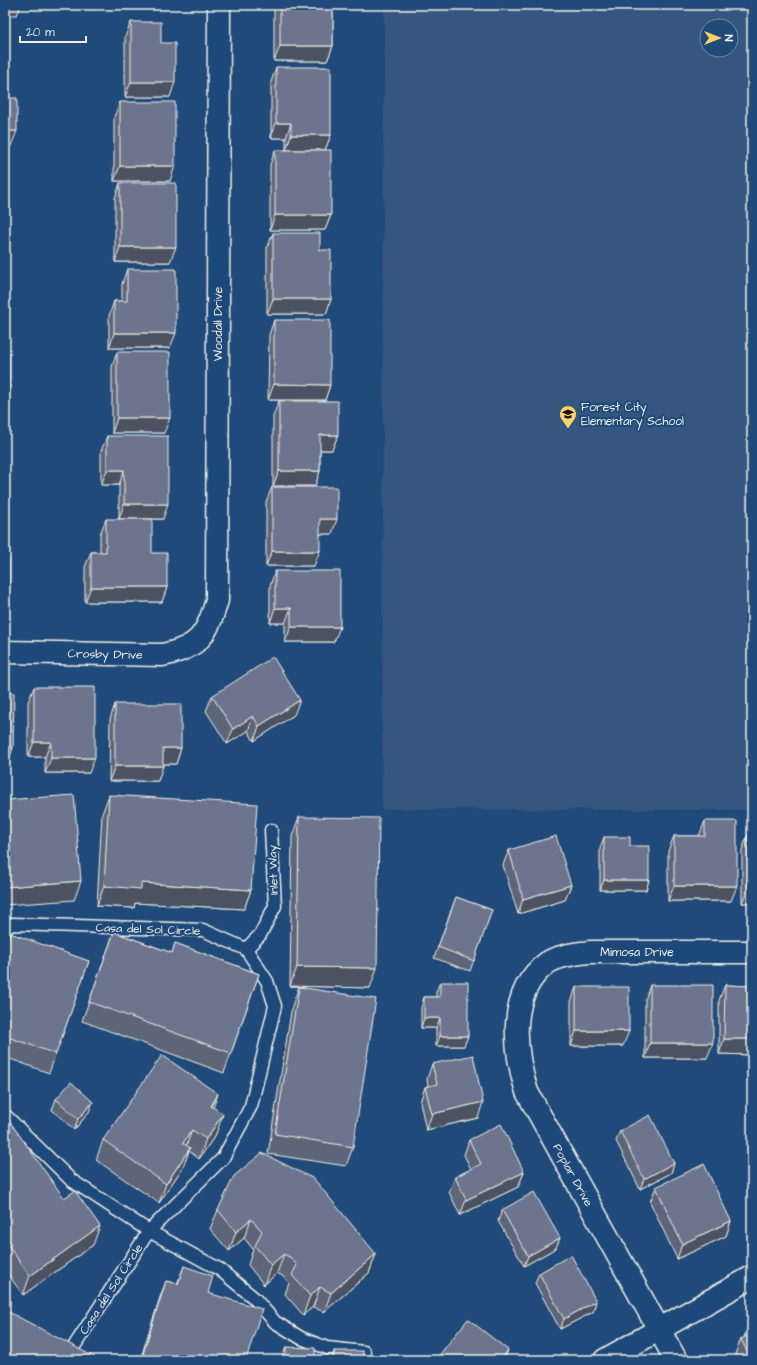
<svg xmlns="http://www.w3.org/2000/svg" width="757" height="1365" font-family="'Architects Daughter',sans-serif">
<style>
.built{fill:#365780;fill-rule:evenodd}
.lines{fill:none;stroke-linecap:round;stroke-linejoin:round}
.service-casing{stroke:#f4f1e8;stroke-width:15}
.minor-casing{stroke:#f4f1e8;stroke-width:25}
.service{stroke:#1f4a7a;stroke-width:12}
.minor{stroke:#1f4a7a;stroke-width:22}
.wall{fill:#5d6579;stroke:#f4f1e8}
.shaded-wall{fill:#4c5263;stroke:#f4f1e8}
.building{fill:#6c758d;stroke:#f4f1e8}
.labels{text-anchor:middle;stroke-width:4;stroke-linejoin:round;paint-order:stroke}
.street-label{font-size:12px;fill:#f4f1e8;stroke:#1f4a7a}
.poi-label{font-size:12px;fill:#f4f1e8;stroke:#1f4a7a;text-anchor:start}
</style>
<rect width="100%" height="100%" fill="#1f4a7a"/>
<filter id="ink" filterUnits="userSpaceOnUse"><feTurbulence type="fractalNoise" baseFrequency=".025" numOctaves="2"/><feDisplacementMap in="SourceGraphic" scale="8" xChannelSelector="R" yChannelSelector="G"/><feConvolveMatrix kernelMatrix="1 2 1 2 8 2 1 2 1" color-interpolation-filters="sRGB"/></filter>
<g filter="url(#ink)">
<path class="built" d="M384 5H752V810L382 809ZM707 26H731V50H707Z"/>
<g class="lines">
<g class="service-casing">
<path id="service" d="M5 928 13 924 203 930 246 949 267 981 275 1006 251 1106 223 1158 149 1231 73 1348
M246 949 260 935 275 906 271 830
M5 1115 71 1180 149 1231 219 1269 254 1298 275 1322 301 1338 327 1348 364 1352"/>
</g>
<g class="minor-casing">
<path id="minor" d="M5 652 162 655C199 648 207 635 217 600L219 5
M605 1360 752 1277
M676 1360 527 1092C514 1050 507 993 547 963 559 955 576 954 589 952H752"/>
</g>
<use href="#service" class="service"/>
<use href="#minor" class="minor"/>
</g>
<path class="wall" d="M274 5H333V46L327 61H274Z
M131 22 161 43 170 97H125V37Z
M276 67 331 135 325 150H286V138H271V82Z
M120 102 170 181H114V117Z
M275 150 331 215 325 230H270V165Z
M120 183 170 262H115V198Z
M273 233 320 250 331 299 326 314H267V248Z
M127 269 170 348H109V316L114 301H122V284Z
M274 320 330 385 325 400H268L269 335Z
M117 352 164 433H112V367Z
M279 401 338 435 332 450H320V471L315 486H273V416Z
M107 436 163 519H119V485H101V451Z
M272 487 332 534H320L314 566H266V502Z
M106 519 152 553 167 587 162 602H85V567L91 552H100V534Z
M275 571 334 642H285V623H270V586Z
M34 687 89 773H45V757H28V702Z
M212 696 294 715 254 741 248 731 227 744 206 711Z
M115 704 181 748 176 764H163L158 781H109L110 719Z
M109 795 251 890 244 909 135 903 134 908 97 906 102 814Z
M299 817 370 988 290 986 292 836Z
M705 821 731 901H668V851L674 836H699Z
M748 834 752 903H742V850Z
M604 837 630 846 649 880 646 890H600V848Z
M509 850 571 885 565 900 518 914 503 865Z
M456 897 492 910 470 971 434 958Z
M114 932 172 953 175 943 259 974 224 1073 82 1021Z
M5 946 89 961 49 1073 5 1057Z
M440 982 468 1036 464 1046H436V1028H421V1008L424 997H436V992Z
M650 985 707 1058H645V1000Z
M725 985 752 986V1055L719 1054V1000Z
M299 987 353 1147 346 1166 268 1154 292 1006Z
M576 987 623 1046H571V1002Z
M432 1064 478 1118 426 1130 420 1102 425 1087 428 1086 427 1079Z
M56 1099 89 1112 74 1130 52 1110Z
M213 1107 216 1134 199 1159 189 1151 183 1167 159 1203 96 1160 103 1140Z
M5 1115 93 1245 23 1295 5 1270Z
M620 1131 674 1163 671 1173 640 1189 616 1141Z
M469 1140 524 1172 518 1187 460 1215 449 1192 455 1177 471 1169 464 1155Z
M656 1187 731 1221 726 1236 677 1259 650 1202Z
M218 1210 376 1254 369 1273 324 1312 313 1307 303 1315 285 1294 289 1283 284 1277 277 1273 264 1285 248 1265 253 1249 244 1238 229 1251 210 1229Z
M502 1210 556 1248 524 1266 498 1221Z
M184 1266 208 1293 246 1360H140L159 1300 166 1281 177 1284Z
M539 1273 596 1301 593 1312 560 1329 535 1283Z
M752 1320V1360H738L735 1354 741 1339 744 1338V1337L749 1322Z
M286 1347 315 1360H281Z
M334 1351 363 1360H331Z"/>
<path class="shaded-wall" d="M5 5H21L17 15H5Z
M122 5H170L169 8H121Z
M280 46H333L327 61H274Z
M5 49H7L5 54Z
M131 82H175L170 97H125Z
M276 123H291L286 138H271Z
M5 131H17L11 146H5Z
M291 135H331L325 150H286Z
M120 166H175L170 181H114Z
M275 215H331L325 230H270Z
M120 247H176L170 262H115Z
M273 299H331L326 314H267Z
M114 333H176L170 348H109Z
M5 336H7L5 341Z
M274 384 330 385 325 400H268Z
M5 418H9L5 428Z
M117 418H170L164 433H112Z
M320 435H338L332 450H315Z
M5 468H7L5 473Z
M107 470H124L119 485H101Z
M279 471H320L315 486H273Z
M124 504H168L163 519H119Z
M320 519H337L332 534H314Z
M272 551H320L314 566H266Z
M91 587H167L162 602H85Z
M5 591H9L5 601Z
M275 608H291L285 623H270Z
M291 627H340L334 642H285Z
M300 700 294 715 254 741 259 726Z
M253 716 248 731 227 744 233 729Z
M34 742H51L45 757H28Z
M5 748H13L8 763H5Z
M163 748H181L176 764H158Z
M51 758H95L89 773H45Z
M115 766H163L158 781H109Z
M604 880H649L646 890H600Z
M81 881 74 900 5 905V887Z
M141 883 251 890 244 909 135 903 134 908 97 906 104 886Z
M571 885 565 900 518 914 523 899Z
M674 886H737L731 901H668Z
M748 888H752V903H742Z
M297 967 377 968 370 988 290 986Z
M424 1018H440L436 1028H421Z
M576 1031H629L623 1046H571Z
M440 1036H468L464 1046H436Z
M724 1039H752V1055L719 1054Z
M650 1043H713L707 1058H645Z
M218 1094 211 1114V1106Z
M93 1102 89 1112 74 1130 78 1119Z
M483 1102 478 1118 426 1130 432 1114Z
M223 1114 216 1134 199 1159 206 1139Z
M192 1130 185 1149 183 1143Z
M190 1148 183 1167 159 1203 166 1184Z
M674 1163 671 1173 640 1189 644 1179Z
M524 1172 518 1187 460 1215 466 1200Z
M251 1219 244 1238 229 1251 236 1232Z
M731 1221 726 1236 677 1259 682 1244Z
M100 1226 93 1245 23 1295 30 1276Z
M560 1238 556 1248 524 1266 528 1256Z
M284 1254 277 1273 264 1285 271 1265Z
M376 1254 369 1273 324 1312 331 1293Z
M320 1287 313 1307 303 1315 310 1296Z
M596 1301 593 1312 560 1329 564 1319Z
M508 1350 505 1360H501Z"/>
<path class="building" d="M280 5H333V46H280Z
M5 16H7V49H5Z
M131 22H161V43H175V82H131Z
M276 67H331V135H291V123H276Z
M5 98H17V131H5Z
M120 102H175V166H120Z
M275 150H331V215H275Z
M120 183H176V247H120Z
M273 233H320V250H331V299H273Z
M127 269H176V333H114V301H127Z
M5 282H7V336H5Z
M274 320H330V385L274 384Z
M117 352H170V418H117Z
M5 353H9V418H5Z
M279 401H338V435H320V471H279Z
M5 436H7V468H5Z
M107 436H168V504H124V470H107Z
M272 487H337V519H320V551H272Z
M106 519H152V553H167V587H91V552H106Z
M5 559H9V591H5Z
M275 571H340V627H291V608H275Z
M273 657 300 700 259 726 253 716 233 729 212 696Z
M34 687H95V758H51V742H34Z
M5 693H14L13 748H5Z
M115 704H181V748H163V766H115Z
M74 795 81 881 5 887V800Z
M109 795 257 804 251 890 141 883V889L104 886Z
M299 817 379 818 377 968 297 967Z
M705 821H737V886H674V836H705Z
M748 834H752V888H748Z
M556 836 571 885 523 899 509 850Z
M604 837H630V846H649V880H604Z
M456 897 492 910 474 961 438 947Z
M114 932 172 953 175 943 259 974 231 1053 89 1002Z
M10 933 89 961 56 1054 5 1036V946Z
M440 982H468V1036H440V1018H424V997H440Z
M650 985H713V1043H650Z
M725 985 752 986V1039H724Z
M299 987 376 999 353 1147 275 1134Z
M576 987H629V1031H576Z
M162 1055 218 1094 211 1106 223 1114 206 1139 192 1130 183 1143 190 1148 166 1184 103 1140Z
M473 1055 483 1102 432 1114 425 1087 437 1084 432 1064Z
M71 1082 93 1102 78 1119 56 1099Z
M5 1115 64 1198 75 1191 100 1226 30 1276 5 1241Z
M650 1115 674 1163 644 1179 620 1131Z
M501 1124 524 1172 466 1200 455 1177 481 1164 469 1140Z
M262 1153 314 1179 376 1254 331 1293 320 1287 310 1296 292 1275 297 1265 291 1258 284 1254 271 1265 255 1246 262 1231 251 1219 236 1232 218 1210 234 1176Z
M704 1164 731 1221 682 1244 656 1187Z
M534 1192 560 1238 528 1256 502 1210Z
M571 1255 596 1301 564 1319 539 1273Z
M184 1266 213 1276 208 1293 262 1309 246 1360H163L143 1354 166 1281 178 1284Z
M5 1310 100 1360H5Z
M468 1319 508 1350 501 1360H439L437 1358Z
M752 1320V1327L749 1322Z
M752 1333V1360H751L741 1339Z
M286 1347 315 1348V1360H286Z
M334 1351H363V1360H334Z"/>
</g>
<defs>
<g id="school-pin" transform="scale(0.9)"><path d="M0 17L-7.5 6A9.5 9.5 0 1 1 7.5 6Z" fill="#ffd166" stroke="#1f4a7a"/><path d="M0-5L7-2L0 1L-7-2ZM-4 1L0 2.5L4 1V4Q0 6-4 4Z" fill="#111"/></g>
</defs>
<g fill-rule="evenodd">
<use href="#school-pin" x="568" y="414"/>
</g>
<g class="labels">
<g class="street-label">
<text transform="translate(218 324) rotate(-90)" y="4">Woodall Drive</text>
<text transform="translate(105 654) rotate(1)" y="4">Crosby Drive</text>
<text transform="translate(273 870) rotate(-92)" y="4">Inlet Way</text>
<text transform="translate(148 929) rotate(2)" y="4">Casa del Sol Circle</text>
<text x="637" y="956">Mimosa Drive</text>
<text transform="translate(573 1175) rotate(61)" y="4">Poplar Drive</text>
<text transform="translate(111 1289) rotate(-57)" y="4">Casa del Sol Circle</text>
</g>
<g class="poi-label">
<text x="581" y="411">Forest City<tspan x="581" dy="14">Elementary School</tspan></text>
</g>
</g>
<rect width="757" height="1365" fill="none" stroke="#1f4a7a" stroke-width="20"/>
<rect x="10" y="10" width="737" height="1345" fill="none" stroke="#f4f1e8" stroke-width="1.5" filter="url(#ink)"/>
<g transform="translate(719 38) rotate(90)"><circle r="19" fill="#1f4a7a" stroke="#748da6"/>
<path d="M0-3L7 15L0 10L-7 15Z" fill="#ffd166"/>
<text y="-6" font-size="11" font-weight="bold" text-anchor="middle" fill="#f4f1e8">N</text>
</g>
<path d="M20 36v6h66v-6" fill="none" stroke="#f4f1e8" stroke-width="2"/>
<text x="26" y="36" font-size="12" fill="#f4f1e8" stroke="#1f4a7a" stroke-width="3" paint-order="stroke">20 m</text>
</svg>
